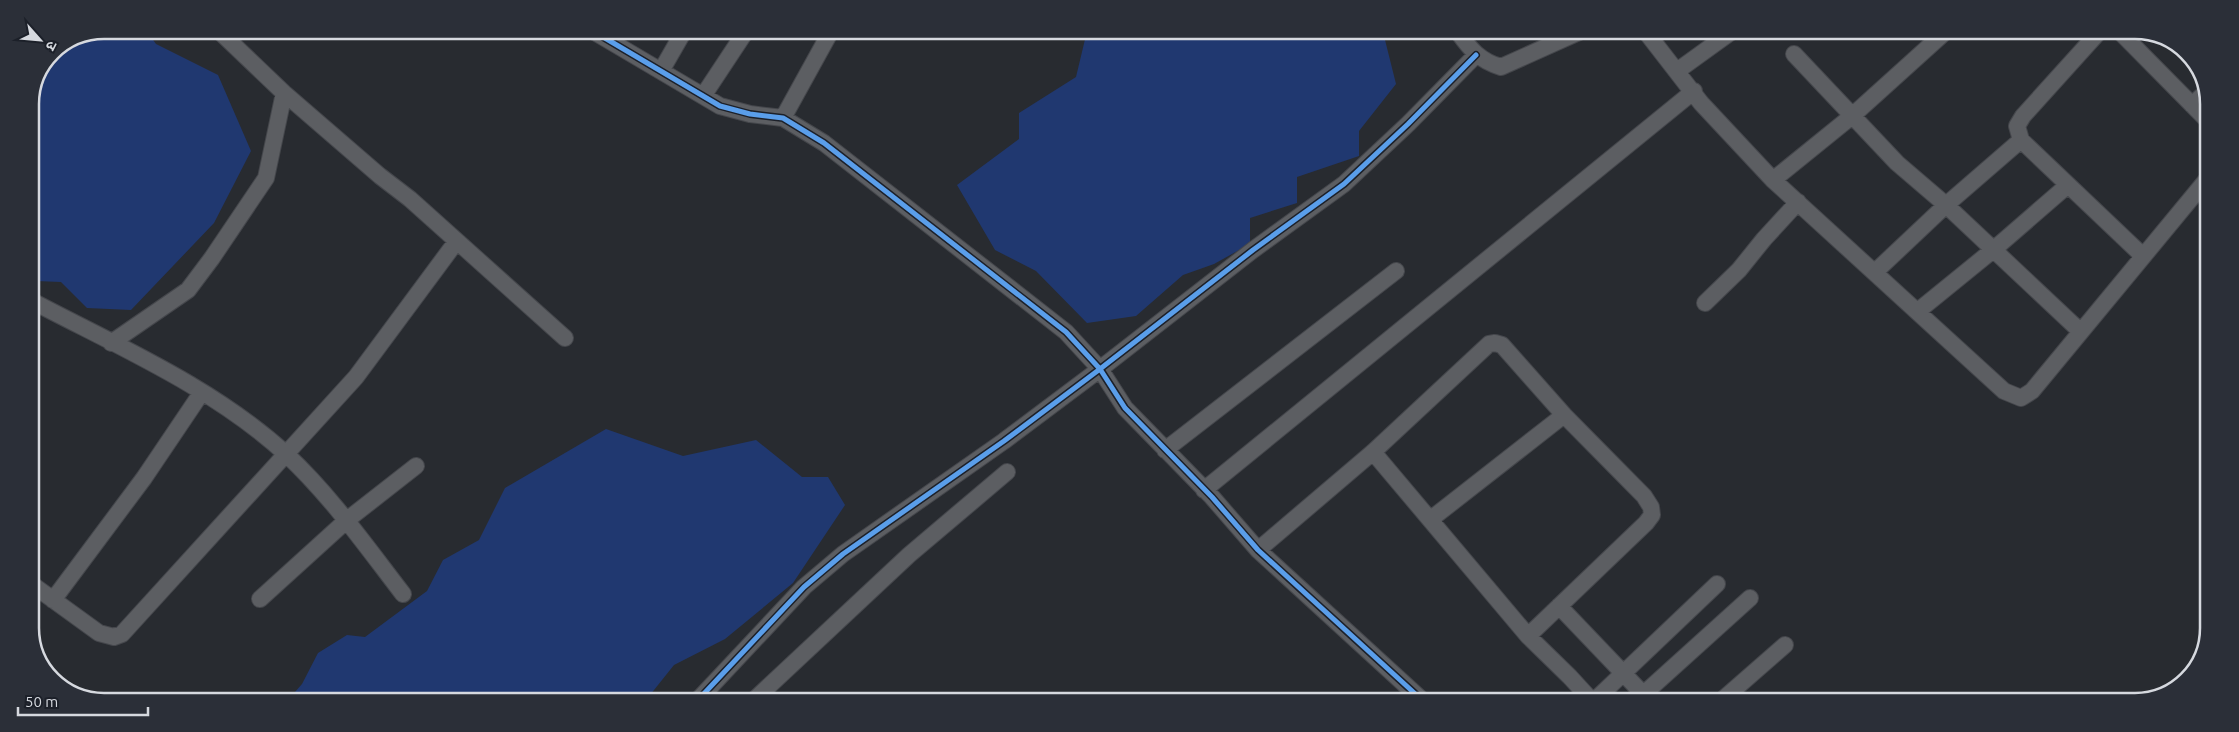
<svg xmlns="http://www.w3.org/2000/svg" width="2239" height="732" font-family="Ubuntu,'Noto Sans Devanagari',sans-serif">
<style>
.water{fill:#203870}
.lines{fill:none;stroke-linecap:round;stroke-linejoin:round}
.minor-casing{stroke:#45474c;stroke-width:18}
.minor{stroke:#5c5e62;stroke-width:16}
.cycleway-casing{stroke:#1c2029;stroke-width:8}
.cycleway{stroke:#5a9eea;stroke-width:5}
.rim{fill:none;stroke:#d6d9df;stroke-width:2.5}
</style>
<rect width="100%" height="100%" fill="#282b30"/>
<path class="water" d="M104 30H146L156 44 218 75 251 151 214 223 131 310 87 308 61 282 36 281 30 279V104L52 52Z
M1087 31 1383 32 1396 84 1359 131V156L1297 177V203L1250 218V244L1214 264 1183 275 1136 316 1087 323 1036 271 995 250 957 185 1019 139V113L1076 77Z
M606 429 683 456 756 440 802 477H828L845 505 793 583 725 639 674 665 646 700H288L302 684 318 653 347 635 365 637 427 591 443 560 479 540 505 488Z"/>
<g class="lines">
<g class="minor-casing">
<path id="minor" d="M218 30 284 93 380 176 410 199 565 338
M593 31 720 106 750 114 783 118 824 143 1066 332 1100 369 1125 408 1212 497 1258 550 1423 701
M1458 32C1470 49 1480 61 1501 67L1579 32
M1646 32 1701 103 1773 180 2004 391 2021 398 2032 391 2208 178
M2098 33 2023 116 2017 126 2021 140 2143 256
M2121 33 2209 122
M1794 54 1897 163 1946 205 2080 331
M661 71 684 31
M1677 71 1731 32
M703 96 746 31
M2192 105 2206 92
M783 118 831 31
M1773 180 1852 116 1945 32
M1875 272 1946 205 2021 140
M30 300C117 346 213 387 286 454 331 496 366 546 403 594
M1705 303 1739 270 1764 239 1798 202
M1918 311 1993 250 2068 185
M111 343 188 290 212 258 266 178 284 93
M1165 450 1396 271
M1373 452 1528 636 1570 677 1592 701
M1204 490 1694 91
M1431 519 1564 415
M1258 550 1373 452 1489 344 1495 343 1502 345 1564 415 1644 496 1651 507 1652 515 1646 523 1528 636
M30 583 99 633 114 637 122 634 356 377 456 242
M260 599 347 520 416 466
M53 600 144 478 202 392
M1559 606 1644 695
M698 700 804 587 843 554 1004 441 1100 369 1253 250 1344 184 1408 124 1476 55
M754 700 909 555 1007 472
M1594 701 1717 584
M1636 701 1750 598
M1721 701 1785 645"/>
</g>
<use href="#minor" class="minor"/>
<g class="cycleway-casing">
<path id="cycleway" d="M593 31 720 106 750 114 783 118 824 143 1066 332 1100 369 1125 408 1212 497 1258 550 1423 701
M698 700 804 587 843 554 1004 441 1100 369 1253 250 1344 184 1408 124 1476 55"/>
</g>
<use href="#cycleway" class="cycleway"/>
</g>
<path d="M0 0H2239V732H0ZM104 39H2135A65 65 0 0 1 2200 104V628A65 65 0 0 1 2135 693H104A65 65 0 0 1 39 628V104A65 65 0 0 1 104 39Z" fill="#2b2f38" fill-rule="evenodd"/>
<path class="rim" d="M104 39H2135A65 65 0 0 1 2200 104V628A65 65 0 0 1 2135 693H104A65 65 0 0 1 39 628V104A65 65 0 0 1 104 39Z"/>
<g transform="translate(40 40) rotate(117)" stroke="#1c2029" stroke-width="4" paint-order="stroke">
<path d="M0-4L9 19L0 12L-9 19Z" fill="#d6d9df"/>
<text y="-8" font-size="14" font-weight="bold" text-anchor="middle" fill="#d6d9df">उ</text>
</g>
<path d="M18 707v8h130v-8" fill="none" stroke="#d6d9df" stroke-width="2.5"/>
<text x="25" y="707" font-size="15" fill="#d6d9df" stroke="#1c2029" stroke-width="4" paint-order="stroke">50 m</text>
</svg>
